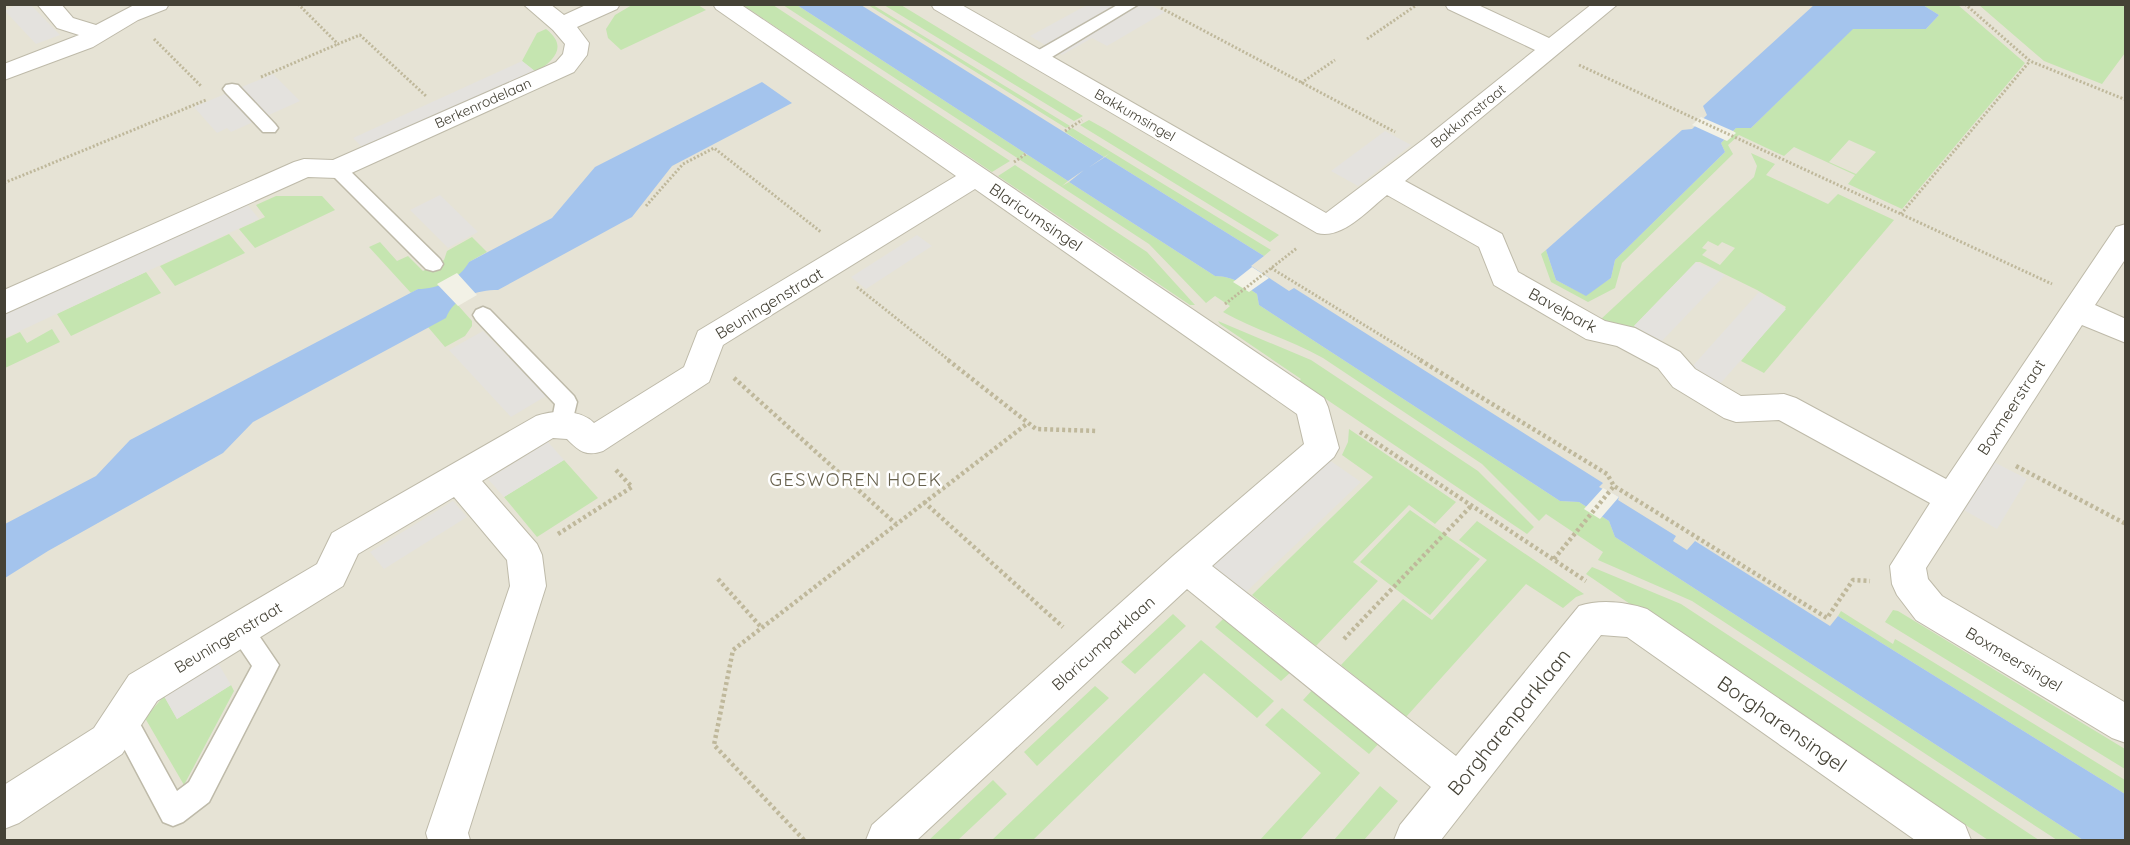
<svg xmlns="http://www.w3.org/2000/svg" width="2130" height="845" font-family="Quicksand,sans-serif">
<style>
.residential{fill:#e6e3d5}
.green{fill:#c5e5b0;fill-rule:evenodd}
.parking{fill:#e4e2de}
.water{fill:#a4c4ed}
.pier{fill:#f2f1e6}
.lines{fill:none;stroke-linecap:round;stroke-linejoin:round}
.service-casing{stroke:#bebaa9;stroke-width:3}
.minor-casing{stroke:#bebaa9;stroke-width:2}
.path-far1{stroke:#bfb89b;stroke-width:3;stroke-dasharray:2 2;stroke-linecap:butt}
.path{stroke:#bfb89b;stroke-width:4.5;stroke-dasharray:3 3;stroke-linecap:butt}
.service{fill:#fff;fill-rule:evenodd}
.minor{fill:#fff;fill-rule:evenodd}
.labels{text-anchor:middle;stroke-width:5;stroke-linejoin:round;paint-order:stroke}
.far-street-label{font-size:14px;fill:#454236;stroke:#fff}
.street-label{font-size:16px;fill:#454236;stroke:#fff}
.neighbourhood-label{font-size:18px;letter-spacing:1.5px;fill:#67614d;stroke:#fff}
.near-street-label{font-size:20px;fill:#454236;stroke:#fff}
</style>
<rect width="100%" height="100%" fill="#f2f1e6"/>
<path class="residential" d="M5 5H2125V840H5Z"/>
<path class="green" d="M632 5H698L706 10 621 50 608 38 606 29 615 15Z
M743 5H773L1010 161 992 172Z
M783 5H797L1025 153 1021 156 1028 155 1068 181 1062 186 1069 182 1215 276C1235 277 1241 283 1257 294L1259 305 1560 501 1579 502 1609 521 1615 537 2083 840H2057L1692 601 1598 560 1603 552 1546 514 1539 521 1482 464 1323 358C1291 340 1255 330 1223 312L1230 306 1215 296 1206 303 1149 244Z
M868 5H873L1070 126 1066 128Z
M884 5H901L1083 116 1074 121Z
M1923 5H1958L2025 63 1902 209 1848 184 1855 175 1794 147 1784 156 1739 135 1728 145 1733 154 1622 263 1615 288 1588 302 1551 282 1541 254 1546 250 1556 280 1585 295 1611 278 1615 260 1725 152 1721 143 1736 128H1751L1853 28 1926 29 1939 15ZM1849 140 1876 152 1856 174 1829 162Z
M1979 5H2125V53L2102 84 2044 61Z
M546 29C568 46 555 60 536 72L522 61 537 33Z
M1089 120 1107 130 1279 235 1270 242 1080 125Z
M1072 128 1271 250 1264 256 1105 157 1110 153 1104 157 1065 132Z
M1751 153 1775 164 1766 175 1828 204 1838 194 1894 220 1764 373 1741 361 1786 307 1757 290 1700 262H1696L1634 326 1661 342 1600 320 1754 177 1757 166ZM1708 241 1718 246 1722 242 1735 248 1720 265 1702 255 1707 250 1702 248Z
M1015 165 1147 252 1195 305H1190L998 176Z
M276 196H322L335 210 255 248 239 229 265 217 256 205Z
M229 234 245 253 175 286 160 266Z
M472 237 487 252 469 262 464 273 459 276 434 289H418L411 293 369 247 380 242 397 261 408 256 423 271 444 260 447 251Z
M146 272 161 293 71 336 57 314Z
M456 303 472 321V326L465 336 445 347 428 327 445 318 450 307Z
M1218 321 1311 360 1478 471 1534 527 1527 534 1299 381 1301 379 1220 324Z
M52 329 60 342 5 368V339L20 332 27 343Z
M1349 429 1456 502 1435 524 1409 505 1353 562 1378 581 1316 646 1252 595 1373 477 1342 455 1348 442Z
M564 460 598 498 537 537 504 497Z
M1410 510 1480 559 1430 615 1360 562Z
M1477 521 1584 594 1576 597 1563 608 1526 584 1406 717 1341 665 1403 599 1432 620 1487 560 1459 540Z
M1592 567 1681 604 2039 840H1988L1704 650 1702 653 1586 574Z
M1893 610 1898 611 2125 749V769L1885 622Z
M1841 611 1893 644 1895 639 1907 646 2125 780V794L1838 616Z
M1173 614 1186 626 1135 674 1121 662Z
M1226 616 1293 670 1281 681 1215 627Z
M1201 640 1274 701 1257 718 1204 673 1033 840H992Z
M231 685 234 691 184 785 145 718 164 696 177 719Z
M1095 686 1109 698 1037 766 1024 752Z
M1315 687 1381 741 1369 754 1303 700Z
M1282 708 1360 773 1300 840H1260L1321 773 1265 725Z
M993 780 1007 794 958 840H929Z
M1380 786 1398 801 1364 840H1334Z"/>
<path class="parking" d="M17 4 31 5 60 35 36 44 5 11Z
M1087 5H1151L1165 12 1107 46 1092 38 1062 55 1030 36Z
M522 61 536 72 365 150 353 138Z
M273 74 300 101 231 132 227 128 217 133 194 107Z
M1385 131 1411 145 1358 186 1331 171Z
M440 195 478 232 448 248 410 210Z
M247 204 259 219 5 338 4 315Z
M917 235 932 246 866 289 851 277Z
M1696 262 1725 275 1661 342 1634 326Z
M1759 292 1786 309 1719 385 1690 369Z
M483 331 546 396 511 417 449 350Z
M548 442 564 460 504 497 488 479Z
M1322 455 1361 482 1243 595 1203 563Z
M1994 462 2027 479 1997 529 1964 510Z
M453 501 467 517 384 569 370 552Z
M218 663 231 685 177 719 164 696Z"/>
<path class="water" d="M797 5H861L1104 157 1088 168 1105 157 1264 256 1251 266 1289 291 1294 288 1603 483 1599 487 1619 497 1618 500 1676 536 1673 541 1687 550 1695 541 1830 626 1838 616 2125 794V840H2083L1615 537 1609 521 1579 502 1560 501 1259 305 1257 294C1241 283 1235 277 1215 276L1069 182 1084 170 1068 181Z
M1814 5H1923L1939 15 1926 29H1853L1751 128H1736L1721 143 1725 152 1615 260 1611 278 1586 296 1556 280 1546 250 1682 130 1692 129 1707 115 1703 106Z
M762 82 792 103 672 166 632 217 498 290C477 290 454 297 446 318L253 422 223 453 48 551 5 578V524L96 476 130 440 418 289C438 289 459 280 469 262L552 218 595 167Z"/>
<path class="pier" d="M1701 117 1733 131 1736 133 1727 141 1692 125Z
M1252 267 1269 278 1249 292 1233 282Z
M457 273 477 295 458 306 437 284Z
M1603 488 1619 497 1600 519 1584 509Z"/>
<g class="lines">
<g class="service-casing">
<path id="service" d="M1119 4H1139L1042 63H1030L1028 59 1030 55Z
M232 84 238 85 275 124 278 128 275 132H263L226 93 223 89 226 85Z
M337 163 344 165 440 259 443 264 440 269 433 271 426 269 330 173 328 169 330 165Z
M483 307 490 310 574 396 577 402 570 431 562 434 554 431 551 425 555 404 476 320 473 315 476 310Z
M240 618 249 621 279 665 209 802 183 822 173 826 163 822 109 720 113 711 123 707 133 711 177 791 189 782 252 666 227 629 231 621Z"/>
</g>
<g class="minor-casing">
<path id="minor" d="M37 4H61L73 18 96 25 136 4H169L166 9 138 20 93 47 4 80V64L79 35 57 28Z
M523 4H550L564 15 588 4H620L617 9 577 27 589 43 587 55 574 72 347 175 337 178 308 177 4 314V290L294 162 304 159 333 160 556 62 563 54 565 44 553 30Z
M713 4H740L1324 398 1328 407 1339 448 1334 457 1212 566 1456 756 1579 606C1600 599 1626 602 1647 609L1965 825 1971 840H1915L1627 637 1601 635 1441 840H1394L1400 825 1431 787 1187 589 917 840H866L872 825 1173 556 1304 444 1297 414 975 189 723 345 709 382 603 451C586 457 579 451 567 439L553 438 482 481 537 544 542 555 546 586 468 833 470 840H428L426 833 510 586 507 560 454 497 358 554 343 586 157 701 122 754 19 823 4 829V785L94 728 129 675 317 564 332 533 536 416C554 410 580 409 594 423L684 367 698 331 956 176 716 9Z
M931 4H960L1326 213 1424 139 1535 50 1448 9 1445 4H1476L1549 38 1592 4H1618L1405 181 1502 234 1518 272 1605 321 1635 328 1680 352 1695 369 1741 396 1784 394 1796 398 1946 479 2116 227 2126 224V258L2095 305 2126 319V343L2082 325 1926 568 1928 579 1942 596 2126 703V743L2112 738 1916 620 1897 595 1892 584 1890 566 1930 503 1779 420 1736 422 1724 418 1673 387 1658 368 1617 346 1586 339 1494 285 1479 247 1387 195C1368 210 1342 240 1317 233L934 9Z"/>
</g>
<path class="path-far1" d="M298 4 338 44 360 35 426 96
M1965 4 2030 61 2126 100
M1161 8 1395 132
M154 39 202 87
M1367 39 1418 4
M1579 65 2052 284
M261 77 338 44
M1301 83 1335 60
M1065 131 1082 120
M1014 162 1026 154
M4 183 206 100
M646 206 683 164 714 148 821 232
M1901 214 2030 61
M1271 268 1423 361
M857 287 950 361
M1225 304 1297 248"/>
<path class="path" d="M948 360 1036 429 1098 431
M1420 360 1607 474 1614 486 1827 618 1853 580 1870 581
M734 378 896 524
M1360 432 1586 581
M2016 466 2126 524
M924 502 1063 627
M558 534 632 487 615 469
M1554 559 1614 486
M718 579 762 628
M1344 639 1472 505
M804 840 714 745 733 650 1028 423"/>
<use href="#service" class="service"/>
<use href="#minor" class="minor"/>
</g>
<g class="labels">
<g class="far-street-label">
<text transform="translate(483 103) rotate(-24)" y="5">Berkenrodelaan</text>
<text transform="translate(1135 115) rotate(30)" y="5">Bakkumsingel</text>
<text transform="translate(1468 116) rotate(-39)" y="5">Bakkumstraat</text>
</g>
<g class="street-label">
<text transform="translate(1036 217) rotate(34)" y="6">Blaricumsingel</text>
<text transform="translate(769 303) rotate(-31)" y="6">Beuningenstraat</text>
<text transform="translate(1563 310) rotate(29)" y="6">Bavelpark</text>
<text transform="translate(2011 407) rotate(-57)" y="6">Boxmeerstraat</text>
<text transform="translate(228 637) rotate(-31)" y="6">Beuningenstraat</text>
<text transform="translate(1103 643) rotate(-42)" y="6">Blaricumparklaan</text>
<text transform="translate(2014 659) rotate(31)" y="6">Boxmeersingel</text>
</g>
<g class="neighbourhood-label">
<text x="856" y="486">GESWOREN HOEK</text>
</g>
<g class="near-street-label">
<text transform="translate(1509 722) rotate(-51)" y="7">Borgharenparklaan</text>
<text transform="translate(1782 724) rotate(35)" y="7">Borgharensingel</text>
</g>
</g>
<rect width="2130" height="845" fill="none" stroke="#454236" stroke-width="12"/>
</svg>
